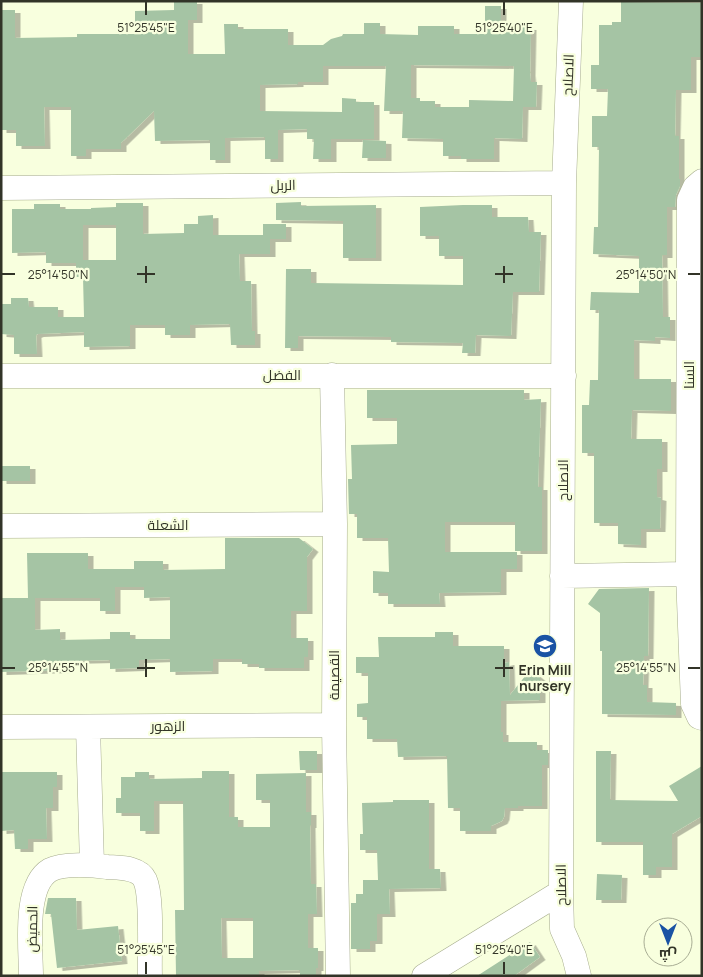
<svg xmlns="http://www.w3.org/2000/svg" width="703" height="977" font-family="Manrope,Cairo,sans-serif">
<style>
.building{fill:#a5c4a4;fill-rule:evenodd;filter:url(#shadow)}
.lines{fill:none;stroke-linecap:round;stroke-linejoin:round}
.minor-casing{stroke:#a7ad8e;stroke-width:25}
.minor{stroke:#fff;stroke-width:24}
.ticks{fill:none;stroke:#323428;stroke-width:2}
.labels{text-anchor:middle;stroke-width:4.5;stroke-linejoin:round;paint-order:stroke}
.street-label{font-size:14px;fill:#323428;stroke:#f8ffde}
.poi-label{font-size:14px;font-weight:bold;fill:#323428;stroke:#f8ffde}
.ticks-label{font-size:12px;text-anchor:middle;fill:#323428;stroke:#f8ffde;stroke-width:4.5;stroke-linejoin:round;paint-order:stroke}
</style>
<defs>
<filter id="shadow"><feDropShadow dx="5.5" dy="3" stdDeviation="0" flood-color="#0004"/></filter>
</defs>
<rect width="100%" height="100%" fill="#f8ffde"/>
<path class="building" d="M174 1H197V20H188V54H225L224 24H238V29H288V45H323L331 39 342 36 343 34H364V23H380V34L418 35V26H454V34H485V6H501V26L531 27 530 73 531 82H537L536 107H523L522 139 494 138V159H461V156H443V139L402 138 403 111H384L386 66H323V82H298V84L260 85V111L342 112V98L356 99V102H374V139H331V159H313L314 139H307V129L278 130V159H265V137L225 138V160H210V140L155 141 154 111 121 143V149H86V156H71V107H44L45 146H16V130H1V10H15V38L77 37V34H135V11L174 10ZM411 65 514 66 513 101 469 100V107H435V101H420V98H411Z
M621 2 702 3 701 57H691V90H676L675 136H679V179H680V186L676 195 675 207H667V255H662L663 317H670V338L655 337V341L634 340V379H671V411L632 410 631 439H662V469H657V497L661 498 660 529H641V545L618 544V523H594V453H582V405H589L590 380H598L599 310H590L591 292 639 293V256L593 254 594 227H598L599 147H592V116H607L608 89H591V65H599V25H612V22H621Z
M363 140 386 141V158H362Z
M301 202V206L376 205V258H343V221L276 220V203Z
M116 203H143V234L184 233V224H198V216L213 215V235H263V224H286V239H270V254H239L240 281H251L252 331H255V345H231L230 324 190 325V335H165V325H130V346L84 347V332L38 334 36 335 37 354H14V335L1 334V304H11V298H28L29 307H58V317H84L83 277H76V263H46V252L12 253V209H34V204H60V209H91V208L116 207ZM83 225H116V260H83Z
M463 205H492V217H528L529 232H541L539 292H513L511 336 476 335 475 353H462L463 343 391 342V337L298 336V348H285L286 269H311V283L463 285V256H439V236H420V207Z
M367 390H524V400L541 399 538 487H542V551H515V522H445V552H517V569H501V592L439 593 440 604H388V593H373V571L389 572 388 538H357V514H349L348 479H352L351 445 397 444V418H367Z
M1 466H30V481H1Z
M225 538H299L313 549 307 557V611H291V638H308V657H304V668H259V664H242V659H213V671L170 672V659L139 660V668L110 669V660L66 661V670L1 672V598H35V630L60 629V640L110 639V632H130V639H170V597L144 598V587H115V611H100V598H28L27 553H88V569H134V561H163V570L225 569Z
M649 588 648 656H644L643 685H647V702L676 703V715L602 714V651H600V613L588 604 599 589Z
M435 632H453V646H504V663L509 662 510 695 530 670 540 678V700L501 701V732H503V742H537V750H548V765H542V806H518V808H505L504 817 502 821 491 826V831H460V808H448L447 756 398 757 397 739H367V717H357V704L368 703V673H356V657H379L378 637H435Z
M299 751H317V770H300Z
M596 751H611L610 800 678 801 669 786 702 766V816L672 834V867H656V875H643V842H596Z
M202 771H229V817H238V827H270V800H256V774L306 773V812H311V825H310L311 884H316L317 914H308V948H318V968H316V976H300V970L259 971V976H176L175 910H184L183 801H154V831H140V813H116V798H121V777H135V772H149V779L202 778ZM221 918H253V958H222Z
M1 772H57V787H53V808H46L47 839H28V849H15L14 830 1 831Z
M393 800H429V869H440L441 888 389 889 390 914H377V941H370V949H351V903H356V894H363V880H378L377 850H360V834H363L362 803 393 802Z
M597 874 622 875 621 900H596Z
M48 898H76L77 930 118 926 122 961 57 968 51 914H45Z
M530 942 540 957 514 976H477Z"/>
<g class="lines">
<g class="minor-casing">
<path id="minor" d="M571 1 564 183 561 892 562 929 574 956 579 976
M702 181 695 187 689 200 688 574 693 704 699 717 702 718
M1 188 564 183
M332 375 335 524 334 725 338 976
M1 376H564
M1 526 335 524
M562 576 688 574
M1 727 334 725
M88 727 92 865
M31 976C31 949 23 886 50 870 63 863 93 865 107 867 120 868 139 867 145 880 153 898 149 954 150 976
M424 976 561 892"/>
</g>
<use href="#minor" class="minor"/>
</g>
<path class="ticks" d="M146 2V15M504 2V15M146 266V283M504 266V283M2 274H15M137 274H155M495 274H513M688 274H700M146 659V677M504 659V677M2 668H15M137 668H155M495 668H513M688 668H700M146 962V974M504 962V974"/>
<defs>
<g id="school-disc" transform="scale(1.25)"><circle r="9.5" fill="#1a53a4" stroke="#f8ffde"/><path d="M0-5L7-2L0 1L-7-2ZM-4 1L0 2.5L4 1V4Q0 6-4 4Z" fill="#fff"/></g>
</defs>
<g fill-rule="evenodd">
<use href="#school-disc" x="545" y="646"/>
</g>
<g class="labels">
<g class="street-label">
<text transform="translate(568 75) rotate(-88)" y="5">الاصلاح</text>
<text transform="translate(283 185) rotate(-1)" y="5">الربل</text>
<text x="282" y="380">الفضل</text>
<text transform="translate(689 375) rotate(-90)" y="5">السنا</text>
<text transform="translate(563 480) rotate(-90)" y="5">الاصلاح</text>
<text x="168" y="530">الشعلة</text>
<text transform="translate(334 675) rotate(-90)" y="5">القصيمة</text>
<text x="168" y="731">الزهور</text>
<text transform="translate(561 885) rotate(-91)" y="5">الاصلاح</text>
<text transform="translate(32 929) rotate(-89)" y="5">الحميض</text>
</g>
<g class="poi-label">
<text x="545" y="675">Erin Mill<tspan x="545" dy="16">nursery</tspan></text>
</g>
</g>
<g class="ticks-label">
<text x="146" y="32">51°25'45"E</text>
<text x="504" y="32">51°25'40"E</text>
<text x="646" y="279">25°14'50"N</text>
<text x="58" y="279">25°14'50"N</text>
<text x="58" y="672">25°14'55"N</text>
<text x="646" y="672">25°14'55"N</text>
<text x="146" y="954">51°25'45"E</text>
<text x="504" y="954">51°25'40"E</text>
</g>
<rect width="703" height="977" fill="none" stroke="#323428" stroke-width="5"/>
<g transform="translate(668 942) rotate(180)"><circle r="24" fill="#f8ffde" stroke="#a9ae95"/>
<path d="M0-4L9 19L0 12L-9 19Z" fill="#1a53a4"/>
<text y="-8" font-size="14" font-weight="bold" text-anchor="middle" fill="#323428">ش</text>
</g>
</svg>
